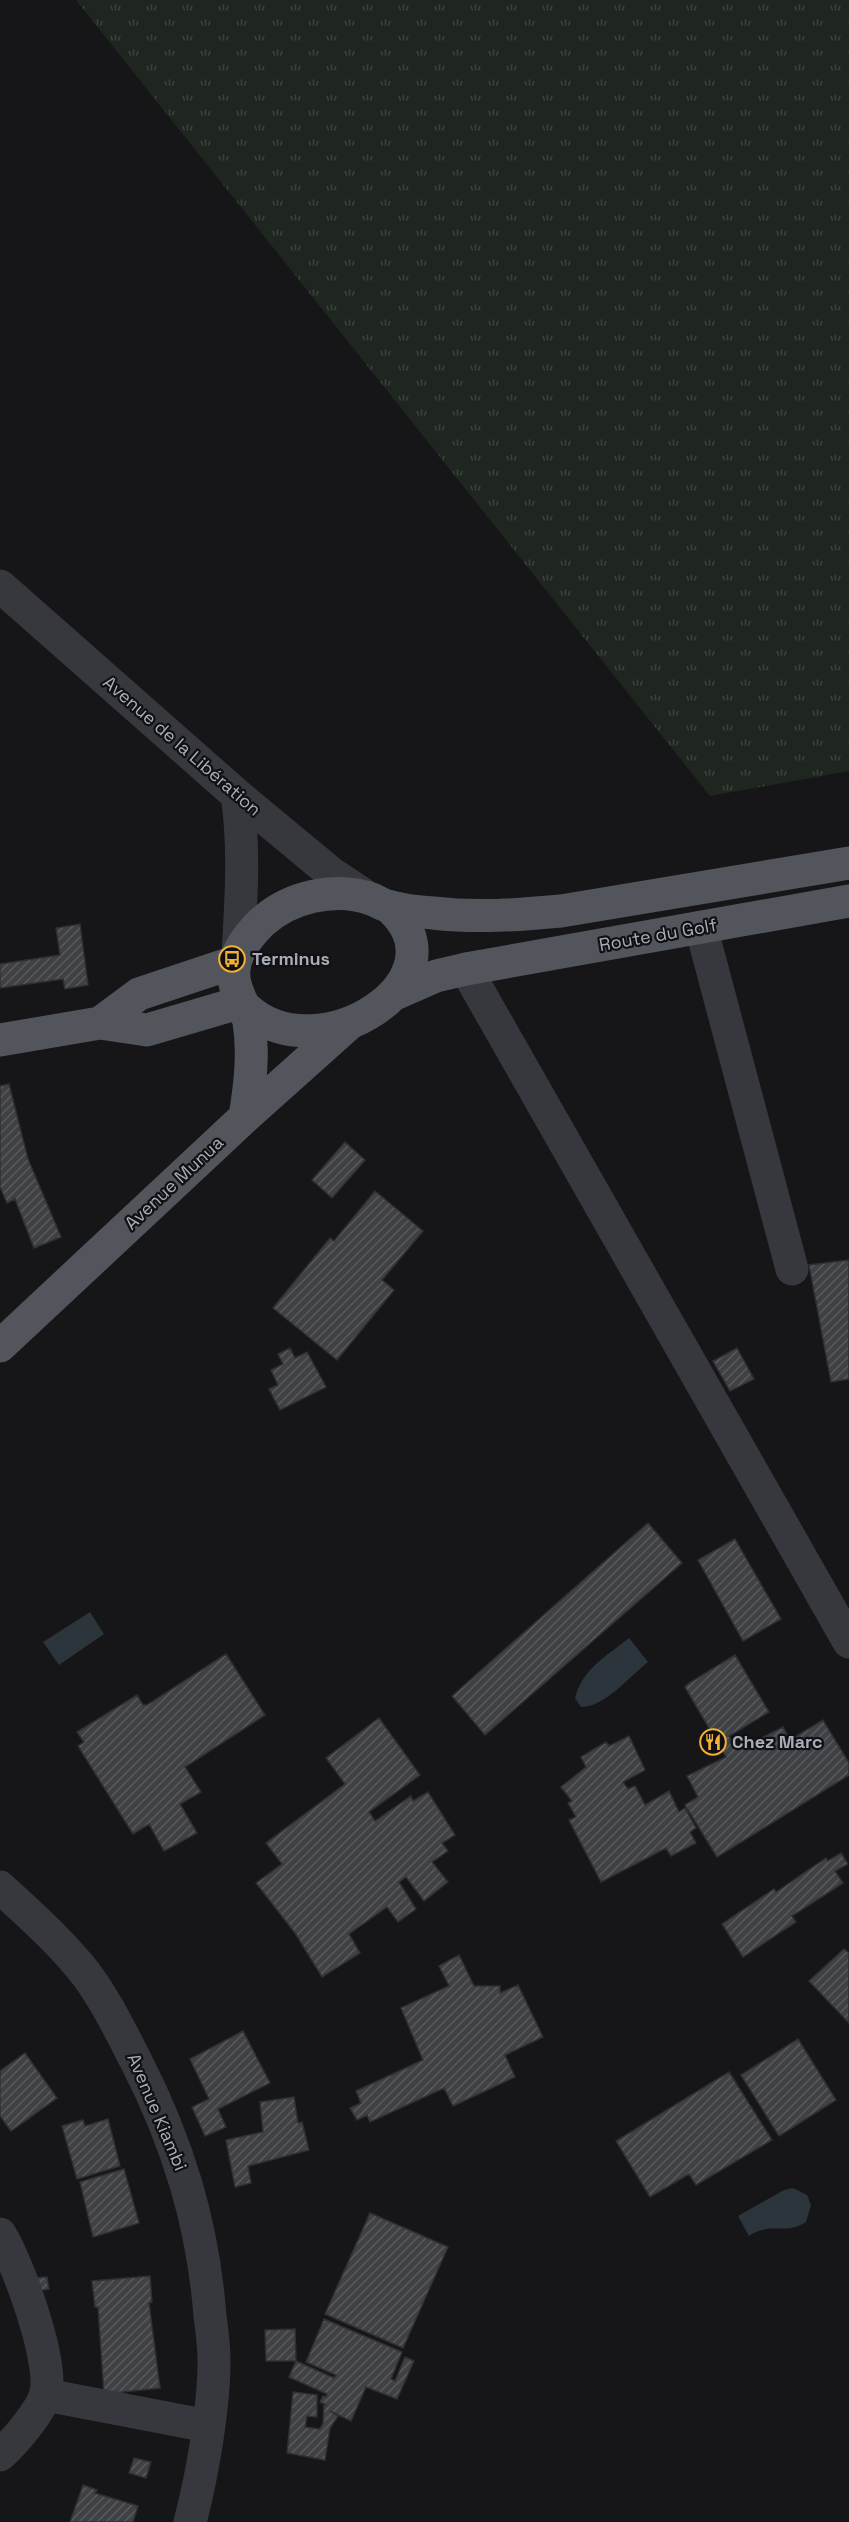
<svg xmlns="http://www.w3.org/2000/svg" width="849" height="2522" font-family="'Space Grotesk',sans-serif">
<style>
.grass{fill:url(#grass-tufts)}
.water{fill:#2c353c}
.building{fill:url(#building-hatch);stroke:#303034;stroke-width:1.5}
.lines{fill:none;stroke-linecap:round;stroke-linejoin:round}
.minor{stroke:#37383d;stroke-width:33}
.major{stroke:#53555c;stroke-width:33}
.labels{text-anchor:middle;stroke-width:4.5;stroke-linejoin:round;paint-order:stroke}
.street-label{font-size:18px;fill:#a8adb8;stroke:#111113}
.poi-label{font-size:18px;font-weight:bold;fill:#a8adb8;stroke:#111113;text-anchor:start}
</style>
<defs>
<pattern id="grass-tufts" width="24" height="20" patternUnits="userSpaceOnUse" patternTransform="scale(1.5)"><rect width="24" height="20" fill="#1e261f"/><path d="M3 7l-1-3M5 7V3M7 7l1-3M15 17l-1-3M17 17v-4M19 17l1-3" fill="none" stroke="#3c433d"/></pattern>
<pattern id="building-hatch" width="6" height="6" patternUnits="userSpaceOnUse" patternTransform="scale(1.5)"><rect width="6" height="6" fill="#404145"/><path d="M-1 1l2-2M0 6l6-6M5 7l2-2" fill="none" stroke="#595a5e"/></pattern>
</defs>
<rect width="100%" height="100%" fill="#161618"/>
<path class="grass" d="M76 0H849V771L710 796Z"/>
<path class="water" d="M90 1612 104 1634 59 1665 43 1642Z
M629 1638 648 1662C629 1677 605 1707 581 1707L575 1698C583 1668 607 1656 629 1638Z
M793 2188 807 2195 811 2205 806 2222C784 2236 771 2221 749 2236L738 2216 784 2190Z"/>
<path class="building" d="M80 924 88 985 65 989 63 979 0 988V964L60 955 56 928Z
M9 1084 28 1159 61 1237 34 1248 15 1199 7 1203 0 1187V1086Z
M345 1142 365 1160 332 1198 312 1180Z
M375 1191 423 1231 382 1280 394 1290 337 1360 273 1308 330 1238 334 1241Z
M849 1260V1379L831 1382 809 1265Z
M290 1348 295 1358 307 1352 326 1387 280 1410 269 1389 278 1385 271 1370 283 1364 278 1354Z
M737 1348 754 1379 730 1391 713 1361Z
M648 1523 682 1563 485 1735 452 1696Z
M735 1539 781 1619 743 1641 698 1560Z
M226 1654 265 1715 185 1767 201 1792 180 1804 197 1833 164 1851 149 1824 133 1834 78 1746 84 1742 77 1732 137 1695 143 1705H147Z
M735 1655 769 1712 729 1736 738 1750 783 1727 790 1740 823 1720 849 1763V1775L717 1857 685 1805 698 1797 687 1776 726 1757 685 1687 689 1683Z
M379 1718 420 1775 369 1812 375 1821 411 1796 413 1801 428 1792 455 1835 442 1843 448 1851 432 1862 448 1882 424 1901 406 1877 399 1882 416 1909 398 1922 387 1907 349 1934 360 1953 322 1977 295 1933 256 1883 282 1864 266 1843 345 1784 326 1758Z
M629 1736 645 1770 623 1782 628 1789 635 1786 645 1805 669 1791 679 1812 685 1808 696 1828 690 1832 696 1843 671 1856 666 1848 601 1882 569 1820 576 1817 568 1803 572 1801 561 1787 586 1767 581 1757 606 1742 609 1746Z
M841 1853 848 1864 835 1871 843 1883 792 1916 796 1922 743 1957 722 1924 774 1889 776 1892 826 1858 828 1861Z
M844 1949 849 1953V2023L809 1981Z
M459 1955 474 1986H500V1993L518 1985 543 2037 505 2055 515 2077 453 2106 444 2088 370 2122 367 2115 357 2120 350 2108 361 2103 356 2091 423 2060 401 2008 449 1986 439 1966Z
M243 2031 270 2083 218 2109 226 2127 205 2136 192 2107 209 2099 190 2059Z
M798 2039 836 2100 779 2136 741 2075Z
M25 2053 57 2098 11 2131 0 2116V2071Z
M729 2072 772 2140 696 2185 689 2174 650 2197 616 2141Z
M294 2097 298 2123 302 2122 309 2150 248 2166 251 2183 235 2187 226 2140 263 2132 260 2102Z
M108 2119 120 2166 77 2179 62 2126 83 2120 85 2126Z
M124 2169 139 2223 93 2237 80 2182Z
M370 2213 448 2247 403 2348 325 2314Z
M150 2276 152 2302 149 2303 160 2388 104 2394 98 2307H95L92 2281Z
M47 2277 49 2289 35 2291 34 2278Z
M324 2319 402 2352 391 2379 395 2381 405 2357 414 2361 397 2399 366 2387 351 2421 330 2411 338 2416 330 2428 325 2460 287 2453 293 2392 317 2395V2417L307 2416 305 2427 320 2429 323 2423 324 2405H327L320 2402 323 2396 326 2397 327 2394 289 2377 296 2361 334 2378 336 2375 306 2362Z
M295 2329 296 2361H266L265 2330Z
M134 2458 151 2462 146 2478 129 2473Z
M83 2485 97 2490 95 2493 138 2506 133 2522H70Z"/>
<g class="lines">
<path class="minor" d="M0 586 237 795 331 873 370 899
M237 795C245 847 241 901 238 954
M701 927 792 1269
M466 969 849 1642
M0 1887C30 1915 61 1942 86 1974 106 2001 121 2032 136 2061 178 2143 203 2224 210 2316 212 2330 214 2346 214 2361 214 2408 202 2477 190 2522
M0 2234C18 2263 53 2360 46 2392 43 2409 13 2444 0 2455
M46 2395 208 2426"/>
<path class="major" d="M395 994 436 976 466 969 849 901
M246 1008C319 1076 471 977 388 906
M100 1023 139 994 235 962
M0 1040 100 1023 147 1030 242 1002
M245 1117C250 1086 254 1053 249 1022 245 1004 232 989 234 970 235 952 249 935 261 923 289 897 334 886 372 899 377 901 382 905 388 906 402 910 419 912 433 913 476 918 518 915 561 911L849 863
M0 1346 245 1117 350 1023"/>
</g>
<defs>
<g id="bus-ring" transform="scale(1.35)"><circle r="9.5" fill="#111113" stroke="#f2b134" stroke-width="1.5"/><path d="M-5-6H5V4H4V6H2V4H-2V6H-4V4H-5ZM-3.5-4V0h7V-4ZM-3.5 1.2v1.5H-2V1.2ZM2 1.2v1.5H3.5V1.2Z" fill="#f2b134"/></g>
<g id="restaurant-ring" transform="scale(1.35)"><circle r="9.5" fill="#111113" stroke="#f2b134" stroke-width="1.5"/><path d="M-5-6h1v4h1v-4h1v4h1v-4h1v5L-1.5 .5V6h-2V.5L-5-1ZM5-6V6H3V1.5H1.5Q1.5-4 5-6Z" fill="#f2b134"/></g>
</defs>
<g fill-rule="evenodd">
<use href="#bus-ring" x="232" y="959"/>
<use href="#restaurant-ring" x="713" y="1742"/>
</g>
<g class="labels">
<g class="street-label">
<text transform="translate(182 746) rotate(41)" y="6">Avenue de la Libération</text>
<text transform="translate(658 935) rotate(-10)" y="6">Route du Golf</text>
<text transform="translate(174 1183) rotate(-43)" y="6">Avenue Munua</text>
<text transform="translate(157 2112) rotate(67)" y="6">Avenue Kiambi</text>
</g>
<g class="poi-label">
<text x="252" y="965">Terminus</text>
<text x="732" y="1748">Chez Marc</text>
</g>
</g>
</svg>
